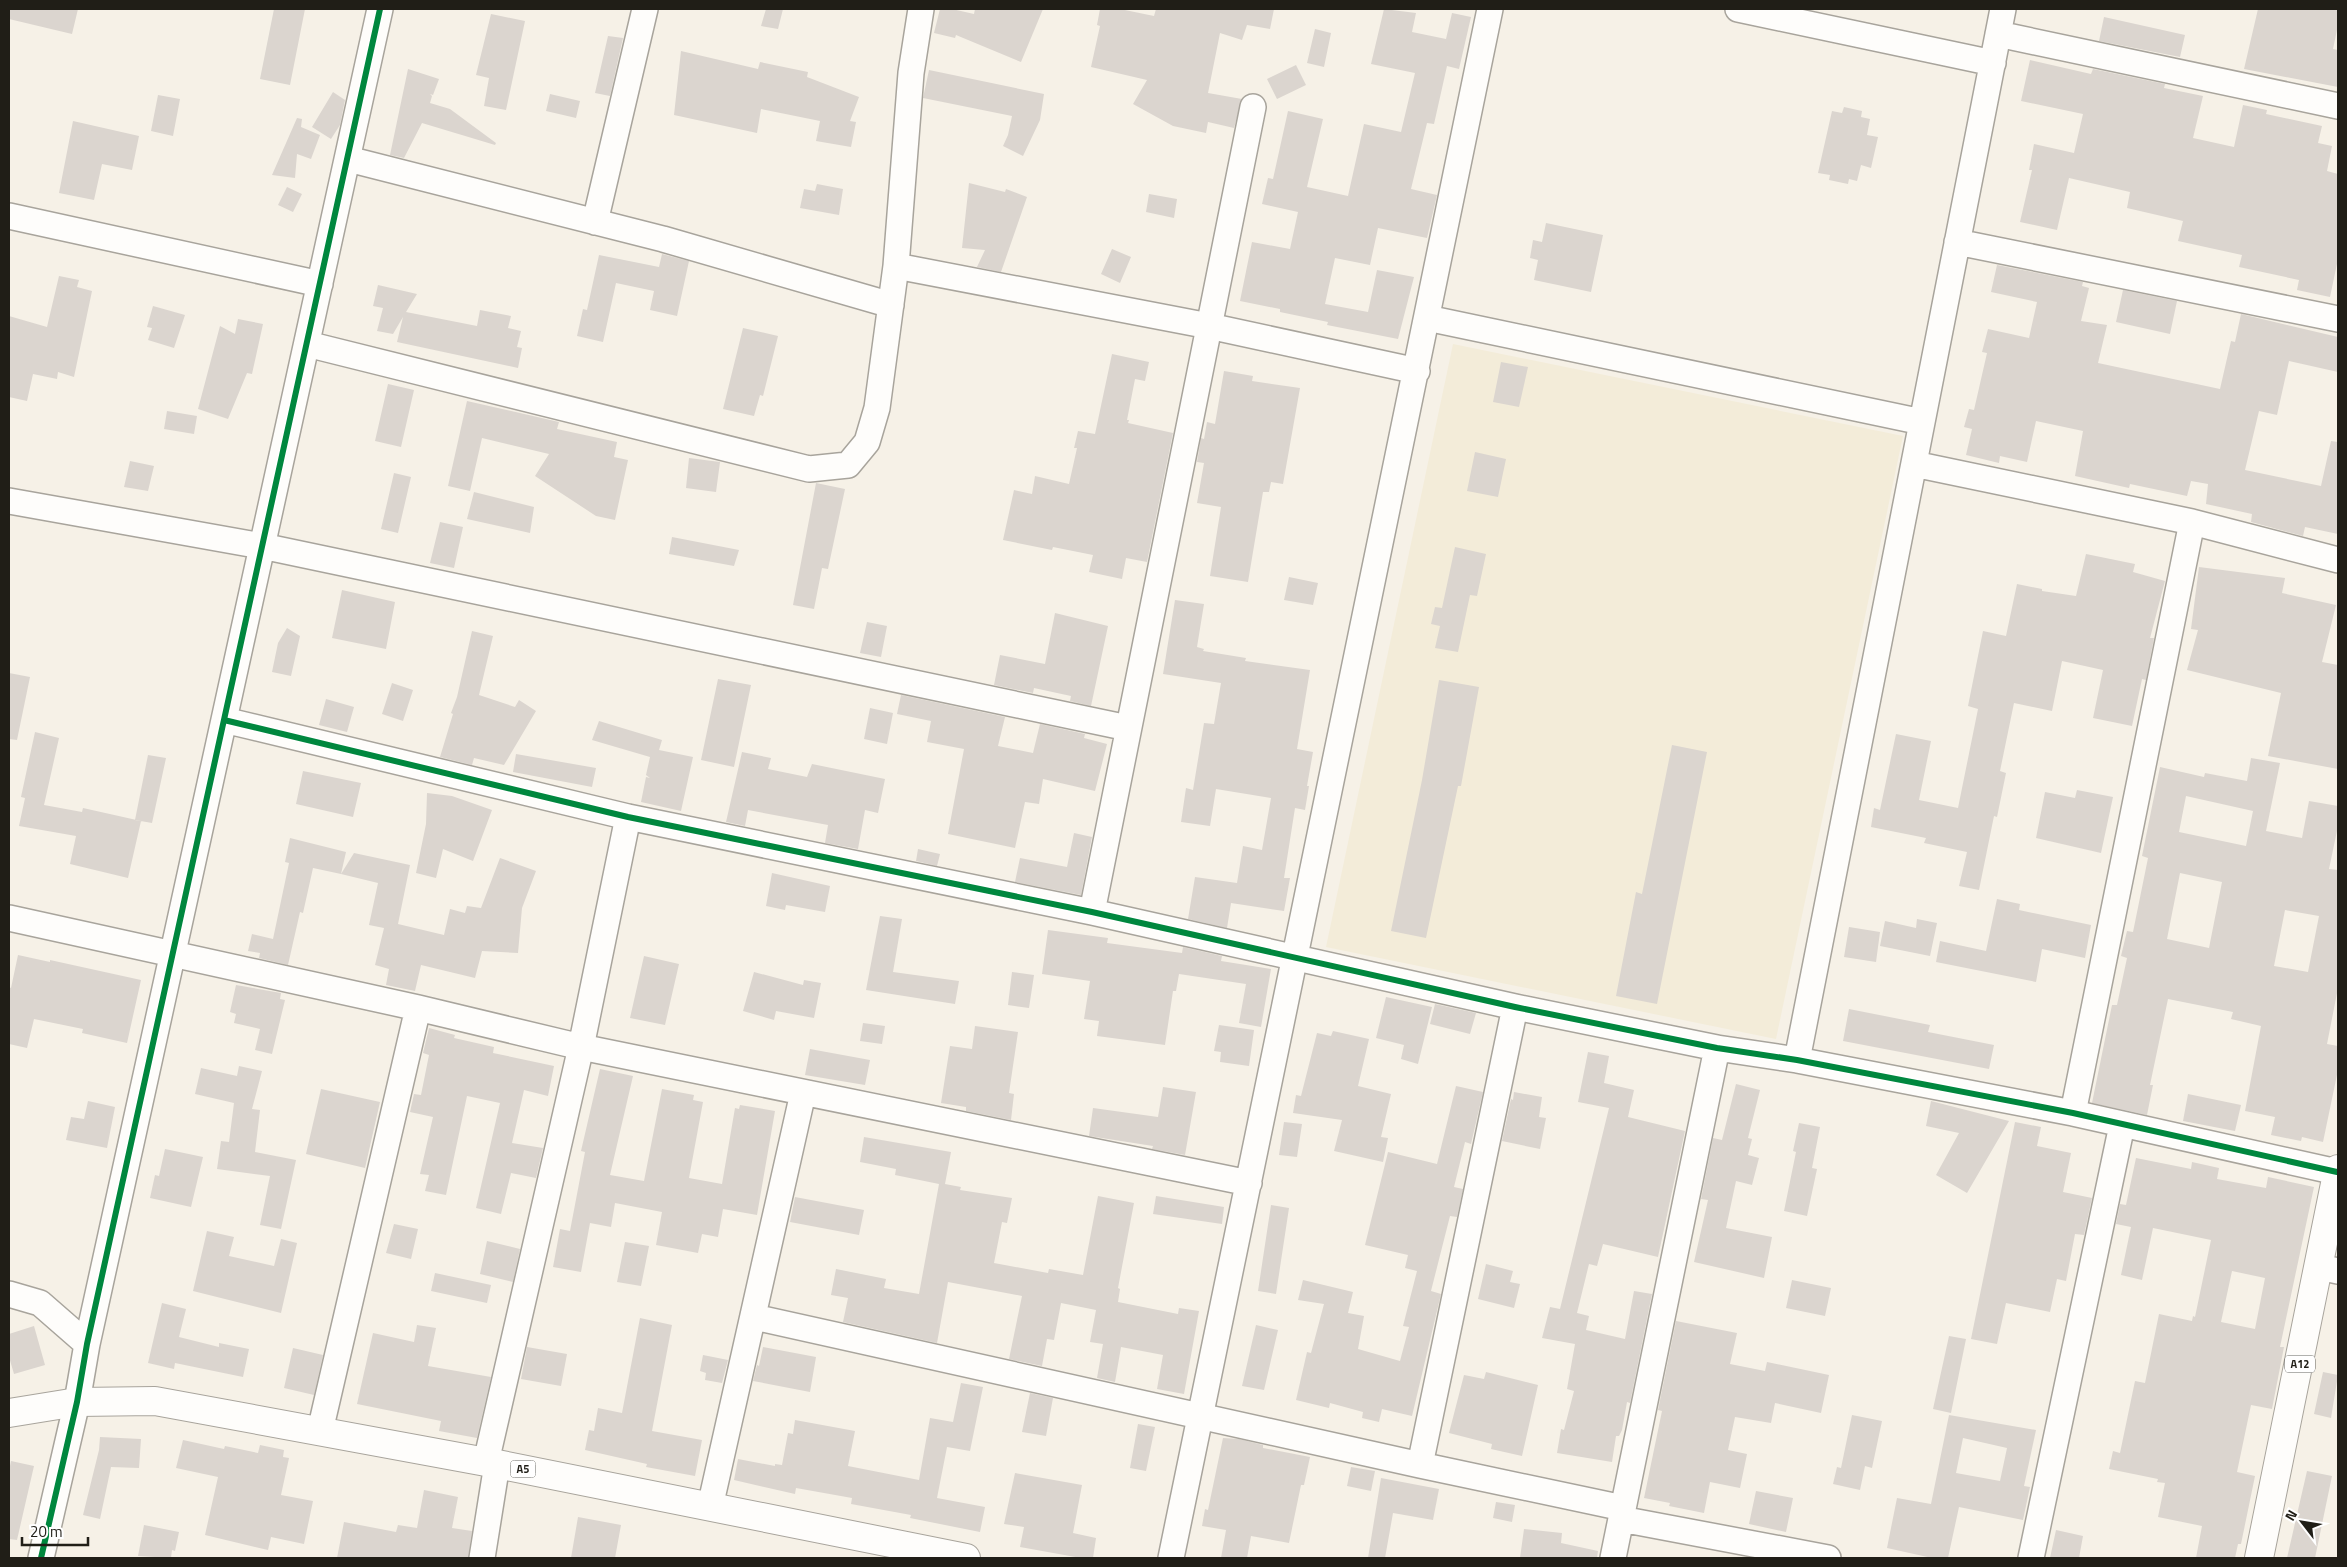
<svg xmlns="http://www.w3.org/2000/svg" width="2347" height="1567" font-family="'Titillium Web',sans-serif">
<style>
.built{fill:#f3ecd9}
.building{fill:#dbd5cf;fill-rule:evenodd}
.lines{fill:none;stroke-linecap:round;stroke-linejoin:round}
.minor-casing{stroke:#a8a49c;stroke-width:28}
.major-casing{stroke:#a8a49c;stroke-width:30}
.minor{stroke:#fefdfb;stroke-width:25}
.major{stroke:#fefdfb;stroke-width:28}
.cycleway-casing{stroke:#fff;stroke-width:9}
.cycleway{stroke:#00873e;stroke-width:6}
.labels{text-anchor:middle;stroke-width:4;stroke-linejoin:round;paint-order:stroke}
.shield{fill:#fff;stroke:#63625d;stroke-width:1}
.shield-label{font-size:11px;font-weight:bold;fill:#201e17}
</style>
<rect width="100%" height="100%" fill="#f6f1e7"/>
<path class="built" d="M1453 344 1903 436 1776 1039 1326 947Z"/>
<path class="building" d="M9 9H78L72 34 9 19Z
M274 9H305L290 85 260 79Z
M766 9H783L778 29 761 26Z
M940 9H952L974 14 975 9H1043L1021 62 956 35 955 38 934 33Z
M1100 9H1120L1154 16 1156 9H1274L1270 29 1247 25 1242 40 1220 33 1208 93 1242 99 1234 128 1208 122 1206 133 1173 126 1133 104 1147 80 1091 67 1100 26 1097 25Z
M1384 9 1416 13 1412 32 1446 39 1452 13 1471 17 1459 69 1447 66 1434 124 1427 123 1411 189 1437 195 1427 238 1378 228 1370 265 1335 258 1325 304 1368 312 1377 270 1414 277 1398 339 1327 325 1328 322 1280 312V309L1240 301 1252 242 1290 249 1298 212 1262 204 1268 178 1273 179 1288 111 1323 119 1307 187 1348 196 1364 124 1401 132 1415 73 1371 64Z
M2258 9H2338V25L2333 49 2338 50V87L2244 69Z
M491 14 525 21 506 110 484 106 489 78 476 75Z
M2104 17 2185 35 2180 57 2099 41Z
M1315 29 1331 33 1324 67 1307 63Z
M608 36 623 38 610 96 595 93Z
M681 51 758 69 760 62 808 72 807 77 859 97 850 121 856 122 851 147 816 141 820 121 761 109 757 133 674 115Z
M2030 60 2091 74 2093 69 2165 84 2164 88 2203 96 2193 138 2234 147 2243 105 2267 110 2266 114 2322 126 2318 143 2332 146 2327 171 2338 174V259L2330 297 2297 290 2299 280 2239 267 2242 255 2178 241 2183 221 2127 208 2130 192 2069 178 2057 230 2020 222 2032 170H2029L2034 144 2074 153 2083 114 2021 101Z
M1296 65 1306 85 1277 99 1267 79Z
M408 69 439 79 433 95 430 94 432 96 430 103 450 109 496 143 495 145 422 123 404 158 390 155Z
M929 70 1044 94 1040 120 1023 156 1003 146 1008 135 1012 116 923 98Z
M333 92 345 100 340 125 331 139 312 127Z
M550 94 580 101 576 118 546 111Z
M158 95 180 99 173 136 151 131Z
M1844 107 1862 111 1861 117 1870 119 1867 135 1878 137 1871 168 1861 165 1857 181 1849 179 1848 184 1829 180 1830 175 1818 173 1832 111 1842 113Z
M297 118 302 119 301 127 320 135 311 159 297 154 295 178 272 175Z
M73 121 139 136 132 170 102 164 94 200 59 193Z
M969 183 1005 192 1006 189 1027 197 1001 272 977 267 985 250 962 248Z
M817 184 843 189 839 215 800 208 804 189 815 191Z
M287 187 302 194 293 212 278 205Z
M1149 194 1177 199 1174 218 1146 212Z
M1546 223 1603 235 1591 292 1534 280 1538 260 1530 258 1533 240 1542 242Z
M1112 249 1131 257 1120 283 1101 274Z
M662 254 689 261 677 316 650 310 654 291 616 283 603 342 577 336 583 309 587 310 599 255 659 267Z
M1997 265 2083 282 2082 286 2089 288 2081 321 2107 325 2098 363 2220 389 2231 341 2235 342 2241 314 2338 337V372L2289 361 2277 415 2259 411 2245 470 2321 486 2331 441 2338 442V534L2305 527 2303 536 2251 522 2252 514 2206 504 2208 484 2191 481 2187 496 2130 484 2129 488 2075 476 2083 431 2036 421 2027 462 2000 456 1999 463 1966 455 1972 429 1964 427 1969 409 1974 410 1987 353 1982 352 1988 329 2029 338 2037 302 1991 292Z
M59 276 79 280 77 287 92 291 74 377 58 372 57 379 33 374 27 401 9 397V316L47 327Z
M378 285 417 294 406 312 477 326 480 310 511 316 508 328 521 331 517 347 522 348 518 368 397 342 403 317 393 334 377 331 383 308 373 306Z
M2123 290 2177 301 2170 334 2116 322Z
M153 306 185 315 174 348 148 340 152 328 147 327Z
M238 319 263 324 252 374 247 373 228 419 198 409 220 326 235 334Z
M743 328 778 336 763 396 760 395 754 416 723 409Z
M1112 354 1149 362 1145 381 1135 379 1127 420H1129L1128 423 1173 433 1147 562 1126 558 1122 579 1089 572 1093 555 1053 547 1052 550 1003 540 1014 490 1032 494 1035 476 1069 484 1077 448H1074L1078 431 1095 434Z
M1501 362 1528 367 1519 407 1493 402Z
M1224 371 1253 376 1252 381 1300 388 1283 484 1271 482 1269 492H1263L1248 582 1210 576 1221 507 1197 503 1204 463 1197 462 1201 438 1204 439 1207 422 1215 424Z
M388 384 414 390 401 447 375 441Z
M467 401 559 422 557 429 617 442 614 457 628 460 615 520 596 516 535 476 549 454 482 438 470 491 448 486Z
M167 411 197 416 194 434 164 429Z
M1475 452 1506 459 1498 497 1467 491Z
M689 458 720 462 716 492 686 488Z
M130 461 154 466 148 491 124 487Z
M394 473 411 477 398 533 381 529Z
M816 483 845 489 828 569 822 568 814 609 793 605Z
M474 492 534 507 530 533 467 519Z
M440 522 463 527 454 568 430 563Z
M672 537 739 550 734 566 669 554Z
M1455 547 1486 554 1477 596 1470 595 1458 652 1435 648 1440 626 1431 624 1435 607 1442 608Z
M2086 554 2135 564 2133 572 2165 581 2150 638H2154L2146 680 2142 679 2132 726 2093 718 2103 670 2062 661 2052 711 2014 703 2000 771 2006 773 1997 817 1994 816 1979 890 1959 886 1967 852 1924 843 1926 838 1871 827 1874 808 1880 810 1896 734 1931 741 1919 800 1958 808 1978 709 1968 706 1983 631 2006 636 2017 584 2042 589V591L2076 596Z
M2199 567 2285 578 2282 593 2336 605 2322 662 2338 665V769L2268 756 2281 693 2187 670 2198 630 2191 629Z
M1289 577 1318 583 1313 605 1284 600Z
M342 590 395 602 386 649 332 638Z
M1175 600 1204 604 1197 647 1204 649 1203 651 1246 658 1245 661 1310 670 1297 749 1313 752 1307 786H1309L1305 810 1295 808 1284 878H1290L1284 911 1231 903 1227 928 1188 919 1195 877 1237 883 1243 846 1262 850 1271 798 1216 789 1210 826 1181 822 1186 788 1193 790 1204 723 1214 724 1221 683 1163 674Z
M1055 613 1108 626 1091 706 1070 701 1071 696 1034 688 1033 693 994 685 1000 655 1045 664Z
M867 622 887 626 881 657 860 653Z
M287 628 300 636 291 676 272 672 278 643Z
M472 631 493 636 479 695 515 707 519 700 536 711 504 765 474 758 472 765 440 757 453 714 451 713 457 697Z
M9 673 30 677 17 740 9 739Z
M718 679 751 685 734 767 701 760Z
M1439 680 1479 687 1461 786H1458L1426 938 1391 931 1422 780Z
M392 683 413 690 403 721 382 714Z
M901 695 1005 717 998 746 1033 753 1040 724 1085 734 1084 738 1107 744 1095 791 1043 779 1039 804 1025 802 1015 848 948 834 964 749 927 742 931 721 897 714Z
M326 699 354 707 347 732 319 725Z
M870 708 893 713 887 744 864 739Z
M599 721 662 740 659 750 693 757 681 811 641 802 646 777 650 778 646 775 650 757 592 740Z
M35 732 59 738 44 805 82 812 83 808 141 821 128 878 70 864 76 836 19 826 25 798 21 797Z
M1672 745 1707 752 1657 1004 1616 996 1636 892 1642 894Z
M742 752 771 758 768 769 807 777 812 764 885 779 878 813 865 810 858 849 825 843 828 825 748 810 745 826 726 822Z
M516 754 596 768 592 787 513 772Z
M148 755 166 758 152 823 135 820Z
M2251 758 2280 763 2266 831 2302 838 2309 801 2338 806V826L2329 869 2338 870V988L2327 1044 2338 1046V1070L2323 1142 2302 1137 2301 1141 2271 1135 2275 1117 2245 1111 2261 1026 2231 1019 2233 1012 2168 999 2150 1085H2153L2147 1115 2092 1103 2112 1005H2117L2127 958 2121 956 2127 931 2133 932 2148 858 2142 856 2160 767 2204 777 2205 773 2247 781ZM2186 796 2253 811 2246 846 2179 832ZM2180 873 2222 882 2209 948 2167 939ZM2285 910 2319 916 2308 972 2274 966Z
M303 771 361 783 353 817 296 804Z
M2077 790 2113 797 2101 853 2036 838 2045 792 2075 798Z
M427 793 452 796 492 810 473 861 443 849 436 878 416 873 426 824Z
M1074 833 1092 837 1081 895 1015 882 1020 858 1067 867Z
M290 838 346 852 341 874 313 868 303 913 300 912 288 965 259 958 260 953 248 951 252 934 273 939 289 863 285 862Z
M918 849 940 854 937 866 916 861Z
M354 853 410 865 398 924 444 935 450 909 465 913 467 906 481 908 500 858 536 871 522 908 518 953 482 951 475 978 421 965 415 991 386 985 389 969 375 965 384 928 369 925 378 883 341 874Z
M772 873 830 886 825 912 786 905 785 910 766 906Z
M1997 899 2020 904 2019 910 2091 925 2085 958 2042 949 2036 982 1936 962 1940 941 1986 951Z
M880 916 902 919 893 972 959 981 955 1004 866 990Z
M1917 919 1937 923 1930 956 1880 946 1885 921 1916 928Z
M1849 927 1880 932 1876 962 1844 957Z
M1048 930 1108 938 1107 943 1182 953 1183 947 1222 956 1221 961 1271 969 1261 1027 1239 1023 1246 984 1179 974 1176 991H1173L1165 1045 1097 1036 1099 1021 1084 1019 1090 981 1042 974Z
M18 955 50 962V960L141 980 127 1043 82 1033 83 1029 34 1019 27 1048 9 1044V987L11 988Z
M644 956 679 964 665 1025 630 1018Z
M754 972 803 985 804 980 821 983 814 1018 776 1011 774 1020 743 1011Z
M1012 972 1034 975 1029 1008 1008 1005Z
M236 985 281 993 280 999 285 1000 272 1054 255 1050 260 1029 234 1023 236 1014 230 1012Z
M1386 997 1432 1007 1418 1064 1401 1059 1404 1045 1376 1038Z
M1435 1004 1476 1013 1470 1034 1430 1024Z
M1849 1009 1930 1025 1928 1032 1994 1045 1989 1069 1843 1041Z
M863 1023 885 1026 882 1044 860 1041Z
M1219 1025 1254 1030 1249 1066 1220 1062 1221 1052 1214 1051Z
M975 1026 1018 1032 1009 1093 1014 1094 1011 1120 966 1111V1107L941 1103 950 1046 972 1049Z
M429 1028 455 1035 454 1038 494 1047 493 1053 554 1066 548 1096 524 1090 512 1143 543 1148 536 1178 511 1173 501 1214 476 1208 500 1103 467 1096 446 1195 425 1191 429 1175 420 1174 433 1117 410 1112 414 1094 421 1095 429 1055 423 1053Z
M1333 1031 1369 1039 1358 1086 1391 1094 1381 1137 1388 1138 1383 1162 1334 1151 1342 1120 1293 1113 1296 1095 1301 1096 1317 1033 1331 1036Z
M810 1049 870 1060 865 1085 805 1075Z
M1588 1052 1609 1056 1604 1083 1634 1090 1628 1117 1685 1131 1658 1257 1603 1244 1597 1266 1589 1264 1577 1313 1589 1316 1586 1330 1625 1339 1634 1291 1652 1294 1630 1403 1627 1402 1622 1430 1619 1436H1616L1612 1462 1557 1453 1561 1429 1564 1430 1574 1391 1567 1389 1575 1344 1542 1338 1550 1307 1560 1309 1609 1108 1578 1102Z
M239 1066 262 1071 252 1109 260 1110 255 1152 296 1160 281 1229 260 1225 270 1176 217 1169 221 1141 229 1142 234 1103 195 1094 201 1068 237 1076Z
M600 1069 633 1076 610 1175 644 1181 662 1089 694 1095 693 1100 703 1102 689 1178 722 1184 735 1108 739 1109 740 1105 775 1111 757 1215 723 1209 718 1237 702 1234 698 1253 656 1245 662 1212 615 1203 611 1227 590 1223 581 1272 553 1267 560 1229 570 1231 585 1152 581 1151Z
M1736 1084 1760 1090 1748 1138 1752 1139 1748 1155 1759 1158 1752 1185 1736 1181 1726 1228 1772 1237 1764 1278 1694 1262 1708 1200 1701 1199 1713 1138 1722 1140Z
M1456 1086 1483 1092 1471 1144 1465 1142 1454 1187 1463 1189 1457 1217 1450 1216 1431 1291 1441 1294 1412 1416 1382 1409 1379 1422 1362 1418 1363 1412 1330 1403 1329 1408 1296 1400 1307 1352 1311 1353 1324 1304 1298 1300 1303 1280 1353 1292 1348 1313 1364 1316 1358 1349 1400 1361 1409 1327 1403 1326 1417 1271 1405 1268 1408 1255 1365 1245 1388 1152 1437 1164Z
M1163 1087 1196 1092 1185 1155 1152 1149 1153 1146 1089 1136 1093 1108 1158 1117Z
M321 1089 380 1102 365 1168 306 1154Z
M1514 1092 1542 1097 1539 1117 1546 1118 1540 1149 1502 1141 1511 1099 1513 1100Z
M2188 1094 2241 1105 2235 1131 2183 1121Z
M88 1101 115 1107 107 1148 66 1140 71 1117 84 1119Z
M1931 1101 2009 1121 1967 1193 1936 1175 1959 1133 1926 1126Z
M1284 1122 1302 1124 1297 1157 1279 1155Z
M2015 1122 2041 1127 2037 1146 2071 1153 2063 1192 2092 1198 2084 1235 2075 1234 2066 1281 2057 1279 2050 1312 2006 1303 1997 1344 1971 1339Z
M1799 1123 1820 1127 1812 1168 1817 1169 1807 1216 1784 1211 1796 1152 1793 1151Z
M864 1137 951 1152 945 1184 961 1187 960 1190 1012 1198 1007 1223 1002 1222 994 1263 1048 1273 1049 1269 1083 1275 1098 1196 1134 1203 1118 1288 1120 1289 1118 1302 1178 1314 1179 1308 1199 1311 1184 1394 1157 1389 1163 1355 1121 1347 1115 1382 1097 1378 1103 1344 1090 1342 1096 1310 1061 1303 1054 1340 1047 1339 1042 1366 1009 1359 1022 1296 948 1282 937 1343 843 1322 848 1298 831 1295 836 1269 886 1279 884 1288 919 1294 939 1184 895 1175 896 1169 860 1162Z
M165 1149 203 1157 191 1207 150 1198 155 1175 159 1176Z
M2136 1158 2191 1169 2192 1162 2219 1168 2217 1179 2266 1188 2268 1177 2314 1187 2280 1347H2284L2272 1409 2251 1405 2237 1472 2255 1476 2241 1544H2238L2235 1558H2196L2202 1526 2158 1517 2165 1483 2157 1482 2158 1479 2109 1469 2113 1451 2120 1453 2135 1381 2145 1383 2159 1314 2192 1321 2193 1316 2195 1317 2211 1240 2153 1228 2142 1280 2121 1275 2131 1227 2116 1224 2120 1204 2126 1205ZM2232 1271 2265 1278 2255 1329 2221 1322Z
M1156 1196 1224 1207 1222 1224 1153 1214Z
M795 1197 864 1210 859 1235 790 1222Z
M1271 1205 1289 1208 1276 1294 1258 1291Z
M394 1224 418 1229 411 1259 386 1253Z
M207 1231 234 1237 229 1256 274 1266 281 1239 297 1243 281 1313 193 1291Z
M487 1241 520 1249 513 1282 480 1274Z
M625 1242 649 1246 641 1286 617 1282Z
M1486 1264 1513 1271 1510 1282 1520 1284 1514 1308 1478 1299Z
M435 1273 491 1285 487 1303 431 1291Z
M1792 1280 1831 1288 1825 1316 1786 1308Z
M162 1303 186 1309 179 1337 219 1347V1343L249 1349 243 1377 175 1363 174 1369 148 1363Z
M640 1318 672 1325 652 1431 702 1440 695 1476 646 1467 647 1464 585 1450 589 1430 594 1431 598 1408 622 1413Z
M1676 1321 1737 1333 1730 1364 1765 1371 1767 1362 1829 1375 1821 1413 1775 1403 1771 1423 1735 1417 1728 1450 1747 1454 1740 1488 1710 1482 1704 1513 1669 1506 1670 1503 1644 1498 1662 1411 1658 1410Z
M417 1325 436 1328 428 1366 491 1377 477 1438 439 1431 441 1421 357 1404 373 1333 414 1342Z
M1256 1325 1278 1330 1264 1390 1242 1386Z
M34 1326 45 1365 14 1374 9 1357V1334Z
M1949 1336 1966 1339 1951 1413 1933 1409Z
M527 1347 567 1354 561 1386 521 1379Z
M763 1347 816 1357 810 1392 753 1381 757 1365 759 1366Z
M293 1348 323 1355 314 1395 284 1388Z
M703 1355 728 1360 722 1383 705 1380 706 1373 700 1371Z
M1486 1372 1538 1385 1522 1456 1491 1449 1492 1444 1449 1433 1464 1375 1484 1379Z
M2323 1372 2338 1375 2331 1418 2314 1414Z
M961 1383 983 1387 970 1451 947 1447 937 1498 985 1507 980 1532 910 1518 911 1515 851 1504 852 1498 796 1488 795 1494 734 1480 738 1459 775 1466V1464L782 1465 788 1433 793 1434 795 1420 855 1431 848 1466 919 1480 930 1418 953 1422Z
M1030 1393 1053 1398 1046 1436 1022 1432Z
M1852 1415 1882 1421 1872 1468 1865 1466 1860 1490 1833 1484 1837 1467 1841 1468Z
M1949 1415 2036 1430 2024 1486 2030 1487 2023 1520 1959 1507 1948 1558H1932L1887 1548 1897 1498 1931 1504ZM1963 1438 2007 1448 2000 1481 1956 1473Z
M1138 1424 1155 1427 1146 1471 1130 1468Z
M100 1437 141 1439 139 1468 111 1467 100 1519 83 1515 99 1450Z
M1223 1438 1239 1439 1263 1445V1448L1310 1457 1304 1485H1301L1289 1543 1251 1536 1247 1558H1221L1226 1530 1202 1526 1205 1509 1208 1510Z
M183 1440 224 1449 225 1446 258 1453 260 1445 284 1450 283 1457 289 1458 281 1495 313 1501 304 1544 271 1537 268 1550 205 1535 218 1477 176 1468Z
M11 1461 34 1466 17 1540 9 1539V1471Z
M1351 1467 1375 1471 1371 1491 1347 1486Z
M2307 1471 2332 1476 2315 1558H2287Z
M1015 1473 1082 1485 1073 1533 1096 1538 1093 1558H1081L1020 1547 1024 1527 1004 1524Z
M1381 1478 1439 1489 1433 1520 1393 1513 1385 1558H1368Z
M424 1490 458 1497 452 1528 472 1531 468 1558H337L344 1522 396 1532 398 1525 417 1528Z
M1756 1491 1793 1498 1786 1532 1749 1524Z
M1496 1502 1515 1505 1512 1522 1493 1518Z
M578 1517 621 1525 615 1558H571Z
M144 1525 179 1532 175 1551 172 1550 171 1558 138 1556Z
M1524 1529 1562 1533 1561 1543 1598 1551 1597 1558H1520Z
M2056 1530 2083 1536 2079 1558H2050Z"/>
<g class="lines">
<g class="minor-casing">
<path id="minor" d="M1738 9 1993 63
M1998 34 2338 106
M348 159 663 239 891 305
M9 216 320 284
M595 222 645 9
M1957 242 2338 319
M896 266 1209 326 1417 371
M1427 318 1922 422
M307 344 809 469 848 465 867 442 877 408 896 266 911 73 921 9
M1914 464 2192 522 2338 560
M9 501 262 546 1128 728
M224 720 628 817 1092 912 1515 1007 1717 1048 1797 1060 2073 1113 2337 1172
M1092 912 1253 107
M9 918 418 1008 581 1047 1249 1183
M1797 1060 2003 9
M2073 1113 2192 522
M2319 1267 2338 1271
M9 1294 40 1303 87 1344
M754 1317 1420 1465 1623 1508
M320 1431 418 1008
M486 1462 581 1047 628 817
M1420 1465 1515 1007
M710 1507 803 1093
M1621 1519 1828 1558
M41 1558 77 1402 87 1344 380 9
M482 1558 497 1464
M1171 1558 1490 9
M1613 1558 1717 1048
M2031 1558 2122 1125"/>
</g>
<g class="major-casing">
<path id="major" d="M9 1413 77 1402 155 1401 497 1464 966 1558
M2259 1558 2338 1169"/>
</g>
<use href="#minor" class="minor"/>
<use href="#major" class="major"/>
<g class="cycleway-casing">
<path id="cycleway" d="M224 720 628 817 1092 912 1515 1007 1717 1048 1797 1060 2073 1113 2337 1172
M41 1558 77 1402 87 1344 380 9"/>
</g>
<use href="#cycleway" class="cycleway"/>
</g>
<g class="labels">
<g class="shield">
<rect x="2285" y="1355.5" width="30" height="17" rx="4"/>
<rect x="510.5" y="1460.5" width="25" height="17" rx="4"/>
</g>
<g class="shield-label">
<text x="2300" y="1368">A12</text>
<text x="523" y="1473">A5</text>
</g>
</g>
<rect width="2347" height="1567" fill="none" stroke="#201e17" stroke-width="20"/>
<g transform="translate(2302 1522) rotate(301)" stroke="#ffffff" stroke-width="4" paint-order="stroke">
<path d="M0-4L9 19L0 12L-9 19Z" fill="#201e17"/>
<text y="-8" font-size="14" font-weight="bold" text-anchor="middle" fill="#201e17">N</text>
</g>
<path d="M22 1537v8h66v-8" fill="none" stroke="#201e17" stroke-width="2.5"/>
<text x="30" y="1537" font-size="15" fill="#201e17" stroke="#ffffff" stroke-width="4" paint-order="stroke">20 m</text>
</svg>
